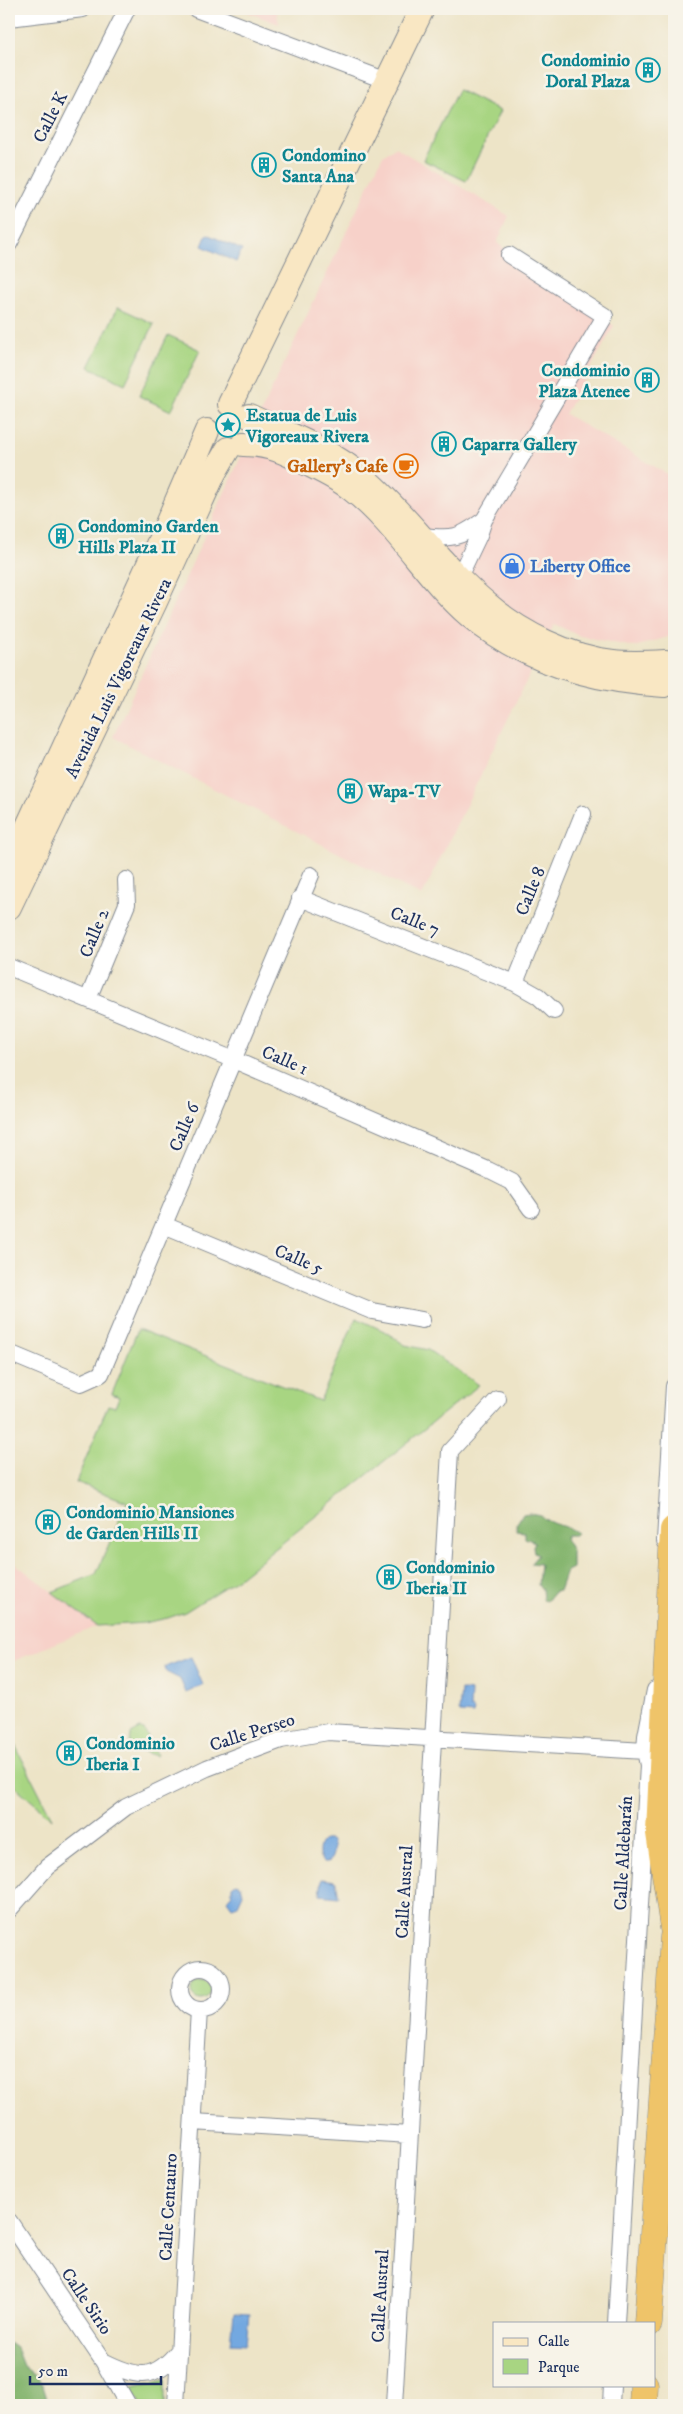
<svg xmlns="http://www.w3.org/2000/svg" width="683" height="2414" font-family="'IM FELL DW Pica',serif">
<style>
.built{fill:#f7d1c9}
.green{fill:#a8d582;stroke:#628270}
.forest{fill:#86b670;stroke:#507267}
.water{fill:#73a8e0;stroke:#476c9f}
.lines{fill:none;stroke-linecap:round;stroke-linejoin:round}
.street-casing{stroke:#848a92;stroke-width:18}
.secondary-casing{stroke:#848a92;stroke-width:26}
.highway-casing{stroke:#848a92;stroke-width:29}
.street{stroke:#fff;stroke-width:16}
.secondary{stroke:#f9e7c3;stroke-width:24}
.highway{stroke:#efc469;stroke-width:28}
.labels{text-anchor:middle;stroke-width:5;stroke-linejoin:round;paint-order:stroke}
.culture-label{font-size:18px;font-weight:bold;fill:#0d838f;stroke:#f7f3e8;text-anchor:start}
.street-label{font-size:18px;fill:#1b2f5e;stroke:#f7f3e8}
.food-label{font-size:18px;font-weight:bold;fill:#c56008;stroke:#f7f3e8;text-anchor:end}
.shop-label{font-size:18px;font-weight:bold;fill:#366cbe;stroke:#f7f3e8;text-anchor:start}
</style>
<rect width="100%" height="100%" fill="#f7f3e8"/>
<filter id="ink" filterUnits="userSpaceOnUse"><feTurbulence type="fractalNoise" baseFrequency=".02" numOctaves="2"/><feDisplacementMap in="SourceGraphic" scale="10" xChannelSelector="R" yChannelSelector="G"/><feConvolveMatrix kernelMatrix="1 2 1 2 8 2 1 2 1" color-interpolation-filters="sRGB"/></filter>
<filter id="wash" filterUnits="userSpaceOnUse"><feTurbulence type="fractalNoise" baseFrequency=".0096" numOctaves="4" result="noise"/><feDisplacementMap in="SourceGraphic" scale="20" xChannelSelector="R" yChannelSelector="G"/><feGaussianBlur stdDeviation="1.12" result="paint"/><feColorMatrix in="noise" values="0 0 0 0 0 0 0 0 0 0 0 0 0 0 0 0 0 1.4 0 .05"/><feComposite in="paint" operator="in"/></filter>
<g filter="url(#wash)">
<rect width="100%" height="100%" fill="#ede4c7"/>
<path class="built" d="M239 9H276L279 24Z
M395 147 509 216 497 243 614 326 565 414 674 478V632L668 637 634 647 580 636 554 624 422 896 113 737 270 393 383 155Z
M9 1559 97 1626 9 1663Z"/>
<path class="green" d="M458 90 500 111 466 181 423 160Z
M118 307 154 324 125 384 89 367Z
M168 335 200 350 171 411 139 396Z
M356 1318 384 1331 405 1345 428 1350 479 1385 240 1577 185 1612 168 1618 144 1623 97 1626 52 1592 96 1574 127 1502 76 1482 108 1405 115 1407 119 1397 112 1394 138 1329 320 1401Z
M140 1729 144 1730 157 1754 156 1756 133 1748 130 1744 131 1734Z
M14 1743 51 1816 52 1819 9 1781V1744Z
M191 1990a10 10 0 1 1 20 0a10 10 0 1 1-20 0Z
M165 2380V2405H141L133 2392V2387Z"/>
<path class="forest" d="M530 1513 540 1515C550 1526 565 1524 577 1533L575 1535H567L565 1539 572 1550V1568L566 1571 559 1591 554 1592 547 1601 543 1599 542 1589 538 1585 540 1564 531 1563 538 1555 534 1552 533 1546 535 1542 525 1538V1532L516 1531 517 1523 523 1514Z
M9 2343 16 2348 23 2366 37 2377 43 2386 49 2405H9Z"/>
<path class="water" d="M207 234 242 250 236 262 202 246Z
M191 1657 203 1685 186 1693 180 1679 166 1672 165 1667Z
M461 1690 471 1691 470 1708 474 1710 473 1714 460 1713 459 1711Z
M324 1840H331C335 1846 334 1858 328 1862H323C317 1857 318 1844 324 1840Z
M322 1879 336 1881 339 1897 320 1895Z
M236 1883 241 1885 243 1894 238 1905 232 1907 227 1900 232 1894V1886Z
M234 2313 249 2314 246 2344 231 2343Z"/>
</g>
<g filter="url(#ink)">
<g class="lines">
<g class="street-casing">
<path id="street" d="M196 9 387 81
M9 18 83 9
M9 244 127 9
M421 536C454 539 457 539 484 520
M459 577 479 535 484 520 605 316 509 255
M300 898 515 983 538 996 554 1011
M9 967 234 1060 488 1170 512 1182 531 1209
M515 983 583 814
M88 999 127 904 126 880
M164 1225 372 1311 422 1320
M9 1353 81 1383 101 1374 311 875
M665 1541 674 1386
M9 1910 47 1867 126 1807 207 1768 246 1753 281 1740 328 1732 645 1751
M180 1989a21 21 0 1 1 42 0a21 21 0 1 1-42 0Z
M193 2122 410 2135
M9 2221 103 2361 128 2405
M616 2323 648 1765 645 1751 646 1736 655 1690
M103 2361C137 2378 154 2382 179 2350
M176 2405 199 2010
M394 2405 450 1451 498 1399
M611 2405 612 2385"/>
</g>
<g class="secondary-casing">
<path id="secondary" d="M230 404 422 9
M249 416C288 434 333 451 365 479 409 517 442 567 487 604 520 633 569 657 613 662 631 664 648 663 666 662L674 665
M243 444C269 444 285 452 308 464 322 471 337 478 350 488 397 524 426 578 470 616 525 662 594 681 664 685L674 682
M9 867 161 538 207 431
M9 907 155 602 214 473 228 449"/>
</g>
<g class="highway-casing">
<path id="highway" d="M674 1530 660 1833 674 1928
M648 2323 674 1937
M643 2405 644 2385"/>
</g>
<use href="#street" class="street"/>
<use href="#secondary" class="secondary"/>
<use href="#highway" class="highway"/>
</g>
</g>
<defs>
<g id="building-ring" transform="scale(1.25)"><circle r="9.5" fill="#f7f3e8" stroke="#0f9aa8" stroke-width="1.5"/><path d="M-4-6H4V6H1V3H-1V6H-4ZM-2.5-4.3h1.7v1.8h-1.7ZM.8-4.3h1.7v1.8H.8ZM-2.5-1h1.7V.8h-1.7ZM.8-1h1.7V.8H.8Z" fill="#0f9aa8"/></g>
<g id="sight-ring" transform="scale(1.25)"><circle r="9.5" fill="#f7f3e8" stroke="#0f9aa8" stroke-width="1.5"/><path d="M0-6L1.8-2.2L6-1.7L2.9 1.2L3.7 5.4L0 3.3L-3.7 5.4L-2.9 1.2L-6-1.7L-1.8-2.2Z" fill="#0f9aa8"/></g>
<g id="cafe-ring" transform="scale(1.25)"><circle r="9.5" fill="#f7f3e8" stroke="#e8710a" stroke-width="1.5"/><path d="M-5.5-4.5H6V0H3Q3 3.5 0 3.5H-2.5Q-5.5 3.5-5.5 0ZM3-3.2v2h1.7v-2ZM-6 4.5H4V6H-6Z" fill="#e8710a"/></g>
<g id="shop-ring" transform="scale(1.25)"><circle r="9.5" fill="#f7f3e8" stroke="#3f7fe0" stroke-width="1.5"/><path d="M-5-2.5h2.3a2.7 3.5 0 0 1 5.4 0H5L5.5 6h-11ZM-1.5-2.5h3a1.5 2.3 0 0 0-3 0Z" fill="#3f7fe0"/></g>
</defs>
<g fill-rule="evenodd">
<use href="#building-ring" x="648" y="70"/>
<use href="#building-ring" x="264" y="165"/>
<use href="#building-ring" x="647" y="380"/>
<use href="#sight-ring" x="228" y="425"/>
<use href="#building-ring" x="444" y="444"/>
<use href="#cafe-ring" x="406" y="466"/>
<use href="#building-ring" x="61" y="536"/>
<use href="#shop-ring" x="512" y="566"/>
<use href="#building-ring" x="350" y="791"/>
<use href="#building-ring" x="48" y="1522"/>
<use href="#building-ring" x="389" y="1577"/>
<use href="#building-ring" x="69" y="1753"/>
</g>
<g class="labels">
<g class="culture-label">
<text x="630" y="66" text-anchor="end">Condominio<tspan x="630" dy="21">Doral Plaza</tspan></text>
<text x="282" y="161">Condomino<tspan x="282" dy="21">Santa Ana</tspan></text>
<text x="630" y="376" text-anchor="end">Condominio<tspan x="630" dy="21">Plaza Atenee</tspan></text>
<text x="246" y="421">Estatua de Luis<tspan x="246" dy="21">Vigoreaux Rivera</tspan></text>
<text x="462" y="450">Caparra Gallery</text>
<text x="78" y="532">Condomino Garden<tspan x="78" dy="21">Hills Plaza II</tspan></text>
<text x="368" y="797">Wapa-TV</text>
<text x="66" y="1518">Condominio Mansiones<tspan x="66" dy="21">de Garden Hills II</tspan></text>
<text x="406" y="1573">Condominio<tspan x="406" dy="21">Iberia II</tspan></text>
<text x="86" y="1749">Condominio<tspan x="86" dy="21">Iberia I</tspan></text>
</g>
<g class="street-label">
<text transform="translate(50 117) rotate(-63)" y="6">Calle K</text>
<text transform="translate(118 678) rotate(-64)" y="6">Avenida Luis Vigoreaux Rivera</text>
<text transform="translate(530 891) rotate(-68)" y="6">Calle 8</text>
<text transform="translate(415 921) rotate(22)" y="6">Calle 7</text>
<text transform="translate(94 933) rotate(-68)" y="6">Calle 2</text>
<text transform="translate(285 1060) rotate(23)" y="6">Calle 1</text>
<text transform="translate(184 1127) rotate(-67)" y="6">Calle 6</text>
<text transform="translate(299 1259) rotate(23)" y="6">Calle 5</text>
<text transform="translate(252 1732) rotate(-18)" y="6">Calle Perseo</text>
<text transform="translate(623 1853) rotate(-87)" y="6">Calle Aldebarán</text>
<text transform="translate(404 1892) rotate(-87)" y="6">Calle Austral</text>
<text transform="translate(168 2207) rotate(-87)" y="6">Calle Centauro</text>
<text transform="translate(380 2296) rotate(-87)" y="6">Calle Austral</text>
<text transform="translate(87 2301) rotate(56)" y="6">Calle Sirio</text>
</g>
<g class="food-label">
<text x="388" y="472">Gallery's Cafe</text>
</g>
<g class="shop-label">
<text x="530" y="572">Liberty Office</text>
</g>
</g>
<rect width="683" height="2414" fill="none" stroke="#f7f3e8" stroke-width="30"/>
<rect x="493" y="2322" width="162" height="65" fill="#f7f3e8" stroke="#9fa5b1"/>
<rect x="503" y="2338" width="25" height="8" fill="#f9e7c3" stroke="#9fa5b1"/>
<text x="538" y="2346" font-size="15" fill="#1b2f5e">Calle</text>
<rect x="503" y="2359" width="25" height="15" fill="#a8d582" stroke="#9fa5b1"/>
<text x="538" y="2372" font-size="15" fill="#1b2f5e">Parque</text>
<path d="M30 2376v8h131v-8" fill="none" stroke="#1b2f5e" stroke-width="2.5"/>
<text x="38" y="2376" font-size="15" fill="#1b2f5e" stroke="#f7f3e8" stroke-width="4" paint-order="stroke">50 m</text>
</svg>
